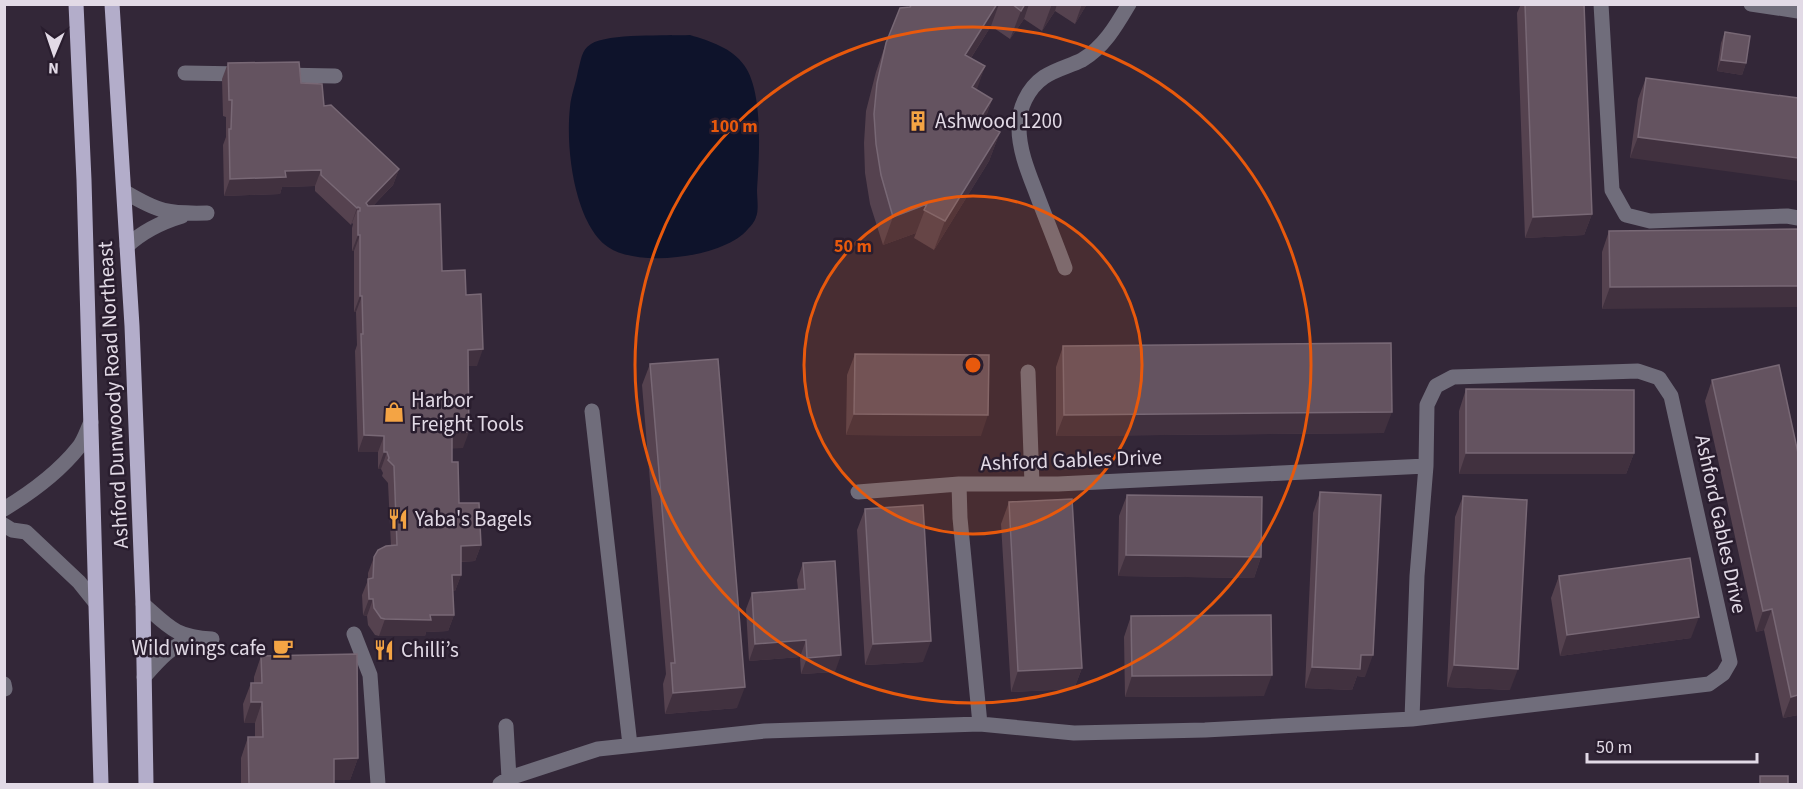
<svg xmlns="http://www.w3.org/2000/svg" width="1803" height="789" font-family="'Source Sans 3',sans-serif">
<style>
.water{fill:#0e132b}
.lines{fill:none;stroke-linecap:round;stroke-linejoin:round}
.minor{stroke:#706d7b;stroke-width:15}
.major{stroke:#b3adca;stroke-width:15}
.wall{fill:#55424f}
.shaded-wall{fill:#41313f}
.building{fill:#645360;stroke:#786875;stroke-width:1.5}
.ring{fill:none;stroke:#e8590c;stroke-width:3}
.labels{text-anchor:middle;stroke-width:5;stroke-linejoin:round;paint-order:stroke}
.poi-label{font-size:21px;fill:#e2dae6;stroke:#291d2e;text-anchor:start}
.street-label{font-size:21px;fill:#e2dae6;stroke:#291d2e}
.centre{fill:#e8590c;stroke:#291d2e;stroke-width:3}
.ring-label{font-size:18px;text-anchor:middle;font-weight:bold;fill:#e8590c;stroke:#291d2e;stroke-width:5;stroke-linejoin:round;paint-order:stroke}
</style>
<rect width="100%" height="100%" fill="#332738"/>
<path class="water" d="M690 35C710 41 732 48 744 65 764 92 759 158 757 190 757 198 759 210 756 217 755 221 751 226 748 229 724 258 638 268 608 247 592 236 583 214 578 197 570 169 567 135 570 107 571 95 576 83 578 71 581 61 581 50 591 44 608 33 668 36 690 35Z"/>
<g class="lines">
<path class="minor" d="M1601 4 1612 190 1626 215 1650 221 1787 216 1798 218
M1751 4 1798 11
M185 73 242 74
M281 75 335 76
M125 192C159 212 167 214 207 213
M127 246C142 232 162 222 182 216
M1065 268C1056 243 1046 219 1037 195 1029 174 1019 151 1019 128 1018 109 1028 88 1044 77 1056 69 1070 66 1082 60 1104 47 1116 26 1129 4
M1028 372 1032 484
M592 411 630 745
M858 492 959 484
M4 509C32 492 58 473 78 448 84 441 87 430 91 422
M4 525 12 530 26 532 79 582 95 602
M143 604C169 627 175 637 212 639
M354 634 370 675 378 784
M144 677C159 660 171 646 192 638
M4 684 5 689
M980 724 960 518 959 484H1058L1426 466
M506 726 509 778
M500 784 509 778 598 749 765 731 980 724 1074 733 1205 730 1412 719 1709 684 1723 674 1730 662 1671 396 1659 378 1638 371 1453 377 1436 386 1427 405 1426 466 1417 576 1412 719"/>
<path class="major" d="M76 4 84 180 101 784
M112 4 132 326 143 604 146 784"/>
</g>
<path class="wall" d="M912 4H1087L1075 24 1055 11 1042 31 1024 19 1010 39 991 26 971 58 985 66 976 90 992 99 984 123 1000 132 989 161 934 250 914 238 916 233 883 245 870 204 865 173 864 143 866 111 876 72 886 43Z
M1521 4H1584L1592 214 1584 235 1525 238 1517 13Z
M1725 32 1746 63 1742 75 1717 71 1721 43Z
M228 63 301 83 324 106 399 169 393 185 373 206 442 271 466 295 477 366H468L463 448H452V462L459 503 481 545 475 561 461 562V575L455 591H453L454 615 448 631 426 632 425 636H379L375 635 368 625 367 616 363 615 362 595 368 580V573L374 557 391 546 388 483 382 476 383 473 381 469H378V452H358L355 351 357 345 356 312H354V251H352V228L353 224 352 223 351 225 315 191V186L282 187 280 194 224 196 223 145 226 137V117L223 116 222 79Z
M1646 78 1798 98 1630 158 1638 99Z
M1798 229 1602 309V252L1609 231Z
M1063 346 1384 433 1056 436V367Z
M855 354 981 436 846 435 847 375Z
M650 364 737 708 665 714 663 684 666 674 642 385Z
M1779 365 1798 715 1783 718 1764 630 1756 632 1705 401 1712 380Z
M1466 389 1634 453 1626 474H1459V411Z
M1320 492 1365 677 1357 676 1352 690 1305 688 1313 513Z
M1127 495 1261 557 1254 578 1118 576 1119 516Z
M1463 496 1510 690 1447 687 1455 517Z
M1009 502 1082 668 1074 689 1011 692 1001 524Z
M865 509 923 662 865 665 857 530Z
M803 563 835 672 801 674 800 657 749 661 746 609 752 593 798 589 797 580Z
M1559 576 1691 638 1560 656 1551 598Z
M1131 616 1264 696 1125 697 1124 637Z
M261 656 358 758 350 780H334V784H241V758L248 737H255V723H244L243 704 251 683H254V677Z"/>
<path class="shaded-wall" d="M997 4H999L991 26 955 83 965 55Z
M1025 4H1029L1024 19 1010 39 1021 11Z
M1052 4H1057L1055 11 1042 31Z
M1082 4H1087L1075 24Z
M1721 60 1746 63 1742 75 1717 71Z
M985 66 975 95 972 87Z
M992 99 982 128 979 120Z
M1000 132 989 161 934 250 945 221Z
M1638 137 1798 158V181L1630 158Z
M399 169 393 185 360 219 366 203Z
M321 170 315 186 282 187 280 194 224 196 230 179 285 171Z
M927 204 916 233 883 245 893 217Z
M358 207 352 223 351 225 357 208Z
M1592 214 1584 235 1525 238 1533 217Z
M358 235H360L354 251H352Z
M1798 286V307L1602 309 1610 287Z
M360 296H362L356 312H354Z
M483 349 477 366H462L468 350Z
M1392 412 1384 433 1056 436 1064 415Z
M854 414 988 415 981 436 846 435Z
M452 432H469L463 448 446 449Z
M364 435 384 436 378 452H358Z
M384 452H387L381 469H378Z
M1466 453H1634L1626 474H1459Z
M481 545 475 561 455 562 461 546Z
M1126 555 1261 557 1254 578 1118 576Z
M452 575H461L455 591H446Z
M369 599H373L367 616 363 615Z
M1772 609 1764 630 1756 632 1763 611Z
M430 615H454L448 631 426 632 425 636H379L385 619Z
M1699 617 1691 638 1560 656 1567 635Z
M806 640 800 657 749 661 755 644Z
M931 641 923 662 865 665 873 644Z
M841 655 835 672 801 674 807 658Z
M1361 655H1373L1365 677 1357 676 1352 690 1305 688 1312 667Z
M1454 665 1518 669 1510 690 1447 687Z
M1082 668 1074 689 1011 692 1018 671Z
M1272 675 1264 696 1125 697 1132 676Z
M745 687 737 708 665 714 673 693Z
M1798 695V715L1783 718 1791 697Z
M251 702H262L255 723H244Z
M358 758 350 780H327L334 759Z"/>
<path class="building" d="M912 4H997L965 55 985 66 972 87 992 99 979 120 1000 132 945 221 924 210 927 204 893 217 881 175 876 144 874 114 877 83 886 43 900 8 910 7Z
M1012 4H1025L1021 11Z
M1525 4H1584L1592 214 1533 217Z
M1725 32 1750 36 1746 63 1721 60Z
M299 62 301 83 322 84 324 106 331 105 399 169 366 203 368 206 440 204 442 271 465 270 466 295 481 294 483 349 468 350 469 432H452V462H458L459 503H479L481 545 461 546V575H452L454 615H430L431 620 385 619 381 618 374 608 373 599H369L368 579 373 578 374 557 378 550 386 546 397 545 394 466 388 460 389 458 387 452H384V436L364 435 361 334H363L362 296H360V235H358V211H360V208L358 207 357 208 321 175V170L285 171 286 177 230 179 229 129H231L232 100H229L228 63Z
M1646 78 1798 98V158L1638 137Z
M1798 229V286L1610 287 1609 231Z
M1391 343 1392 412 1064 415 1063 346Z
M855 354 989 355 988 415 854 414Z
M718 359 745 687 673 693 671 663H675L650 364Z
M1779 365 1798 453V695L1791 697 1772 609 1763 611 1712 380Z
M1466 389 1634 390V453H1466Z
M1320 492 1381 495 1373 655H1361L1360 669 1312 667Z
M1127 495 1262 497 1261 557 1126 555Z
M1463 496 1527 500 1518 669 1454 665Z
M1072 499 1082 668 1018 671 1009 502Z
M923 505 931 641 873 644 865 509Z
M1690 558 1699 617 1567 635 1559 576Z
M835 561 841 655 807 658 806 640 755 644 752 593 805 589 803 563Z
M1271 615 1272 675 1132 676 1131 616Z
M357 654 358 758 334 759V784H249L248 737H263L262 702H251V683H262L261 656Z
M1760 776H1788V784H1760Z"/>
<circle cx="973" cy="365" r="169" fill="#e8590c" fill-opacity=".12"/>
<g class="ring">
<circle cx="973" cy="365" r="169"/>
<circle cx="973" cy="365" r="338"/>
</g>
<defs>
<g id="building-bare" transform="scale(1.62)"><path d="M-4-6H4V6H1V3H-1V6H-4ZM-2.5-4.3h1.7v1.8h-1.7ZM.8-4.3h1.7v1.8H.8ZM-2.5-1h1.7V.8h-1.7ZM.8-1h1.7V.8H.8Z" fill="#f4a444" stroke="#291d2e" stroke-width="2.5" paint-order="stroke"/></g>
<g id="shop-bare" transform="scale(1.62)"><path d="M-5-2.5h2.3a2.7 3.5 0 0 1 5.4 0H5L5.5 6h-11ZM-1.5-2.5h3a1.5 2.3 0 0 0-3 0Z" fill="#f4a444" stroke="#291d2e" stroke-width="2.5" paint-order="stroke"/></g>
<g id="restaurant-bare" transform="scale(1.62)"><path d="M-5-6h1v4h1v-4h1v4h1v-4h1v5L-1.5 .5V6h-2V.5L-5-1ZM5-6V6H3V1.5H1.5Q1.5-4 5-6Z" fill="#f4a444" stroke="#291d2e" stroke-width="2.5" paint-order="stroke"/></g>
<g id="cafe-bare" transform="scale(1.62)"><path d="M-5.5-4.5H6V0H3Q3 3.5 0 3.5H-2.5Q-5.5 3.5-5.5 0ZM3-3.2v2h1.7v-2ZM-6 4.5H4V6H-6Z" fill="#f4a444" stroke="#291d2e" stroke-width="2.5" paint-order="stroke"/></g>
</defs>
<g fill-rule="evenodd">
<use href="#building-bare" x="918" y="121"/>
<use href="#shop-bare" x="394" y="412"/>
<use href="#restaurant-bare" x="398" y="519"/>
<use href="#cafe-bare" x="283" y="648"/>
<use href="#restaurant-bare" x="384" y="650"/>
</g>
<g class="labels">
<g class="poi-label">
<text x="935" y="128">Ashwood 1200</text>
<text x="411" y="407">Harbor<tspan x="411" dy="24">Freight Tools</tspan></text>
<text x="415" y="526">Yaba's Bagels</text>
<text x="266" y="655" text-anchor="end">Wild wings cafe</text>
<text x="401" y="657">Chilli’s</text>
</g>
<g class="street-label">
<text transform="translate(113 395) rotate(-93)" y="7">Ashford Dunwoody Road Northeast</text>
<text transform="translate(1071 460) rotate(-2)" y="7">Ashford Gables Drive</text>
<text transform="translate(1721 524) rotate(78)" y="7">Ashford Gables Drive</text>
</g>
</g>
<circle cx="973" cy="365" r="9" class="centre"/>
<g class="ring-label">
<text x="734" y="132">100 m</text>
<text x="853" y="252">50 m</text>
</g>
<rect width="1803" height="789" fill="none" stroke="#e2dae6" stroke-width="12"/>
<g transform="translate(54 54) rotate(182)" stroke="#291d2e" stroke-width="4.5" paint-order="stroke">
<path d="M0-4.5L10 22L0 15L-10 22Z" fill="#e2dae6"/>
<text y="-9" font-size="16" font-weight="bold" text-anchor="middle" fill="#e2dae6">N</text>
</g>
<path d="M1587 753v9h170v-9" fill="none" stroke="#e2dae6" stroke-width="3"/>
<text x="1596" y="753" font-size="18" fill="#e2dae6" stroke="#291d2e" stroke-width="4.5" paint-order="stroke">50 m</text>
</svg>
